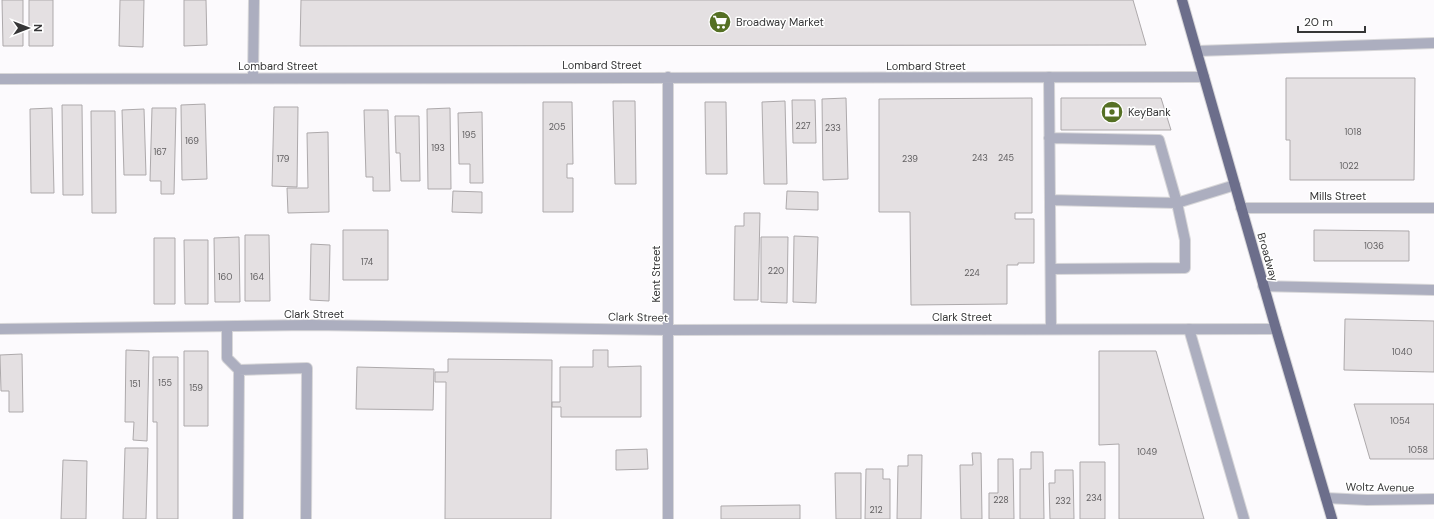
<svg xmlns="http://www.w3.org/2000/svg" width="1434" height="519" font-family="'DM Sans',sans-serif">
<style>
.building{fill:#e4e0e2;stroke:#ada9ab}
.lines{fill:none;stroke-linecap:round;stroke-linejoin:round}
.service-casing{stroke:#d8d7d9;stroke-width:12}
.minor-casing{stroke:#d8d7d9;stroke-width:12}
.primary-casing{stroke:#d8d7d9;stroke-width:12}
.service{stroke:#acaebf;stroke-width:10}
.minor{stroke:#acaebf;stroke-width:10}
.primary{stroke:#6c6e8b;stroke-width:10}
.labels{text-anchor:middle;stroke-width:3;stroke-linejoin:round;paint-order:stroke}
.number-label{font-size:9px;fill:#626062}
.poi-label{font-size:11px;fill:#363637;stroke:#fff;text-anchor:start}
.street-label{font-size:11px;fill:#363637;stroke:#fff}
</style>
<rect width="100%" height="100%" fill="#fcfafd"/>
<path class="building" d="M2 0H23V46H3Z
M29 0H53V46H29Z
M120 0H144L143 47 119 46Z
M184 0H206L207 45 184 46Z
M301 0H1133L1146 45 300 46Z
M1286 78H1415L1414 180H1290V140H1286Z
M846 98 848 179 823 180 822 99Z
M1032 98V213H1015V219H1034V263H1018V265H1007V304L911 305 910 212H879V99Z
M1061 98H1161L1171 130H1061Z
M792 100H815L816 143H793Z
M613 101H635L636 184H615Z
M785 101 787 184H764L762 102Z
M543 102H572L573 164H567V178H573V212H543Z
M705 102H726L727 174H706Z
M205 104 207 179 182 180 181 105Z
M62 105H82L83 195H63Z
M274 107H298L297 187 272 186Z
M52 108 54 193H31L30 109Z
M152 108H176L174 194H161V181H150Z
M450 108 451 189H428L427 109Z
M144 109 146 175H124L122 110Z
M364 110H388L390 191H373V177H366Z
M91 111H115L116 213H92Z
M482 112 483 183H470V164H459L458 113Z
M395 116H419L420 181H401L400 153H396Z
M328 132 329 212 288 213 287 188H308L307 133Z
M453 191 482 192V213L452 212Z
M787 191 818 192V210L786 209Z
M744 213H760L758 300H734L735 226H744Z
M343 230H388V280H343Z
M1314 230 1409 231V261H1314Z
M245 235H269L270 301H245Z
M794 236 818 237 816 303 793 302Z
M239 237 240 302H215L214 238Z
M761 237H788L787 303 761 302Z
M154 238H175V304H154Z
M184 240H208V304H185Z
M311 244 330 245 329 301 310 300Z
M1345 319 1434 321V372L1344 370Z
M126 350 149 351 147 441 133 440 134 422H125Z
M593 350H608V367L641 366V417H561V407H552V402H560V367H593Z
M184 351H208V426H184Z
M1099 351H1156L1204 519H1119V444L1099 445Z
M22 354 23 412H9V391H1L0 355Z
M153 357H178V519H157V422H153Z
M448 359 552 360 551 519H445L446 382H435V372H448Z
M357 367 434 369 433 410 356 409Z
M1354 404H1434V459H1370Z
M125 448H148L146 519H123Z
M647 449 648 469 616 470V450Z
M1031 452H1043L1044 519H1020V469H1031Z
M972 453H981L982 519H961L960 465H973Z
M908 455H922L921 519H897L898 466H908Z
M998 459H1013L1014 519H989V493H998Z
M63 460 87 461 86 519H61Z
M1080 462H1105V519H1080Z
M866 469H883V479H890V519H865Z
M1055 470H1073L1074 519H1050L1049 483H1055Z
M835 473H861V519H836Z
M800 505V519H721V506Z"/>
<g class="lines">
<g class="service-casing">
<path id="service" d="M1197 51 1434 43
M1049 77 1051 329
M1049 138 1159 140 1177 203 1185 240V268L1051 269
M1050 200 1177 203 1235 185
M1263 286 1434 290
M227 327V358L239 370
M1189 329 1244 519
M238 519 239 370 307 368 306 519"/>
</g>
<g class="minor-casing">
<path id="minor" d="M668 77V519
M253 78 254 0
M0 79 1204 77
M1241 208H1434
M0 329 310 325 668 330 1276 329
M1326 498 1367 500 1434 499"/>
</g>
<g class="primary-casing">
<path id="primary" d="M1182 0 1276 329 1332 519"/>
</g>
<use href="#service" class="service"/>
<use href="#minor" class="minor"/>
<use href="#primary" class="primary"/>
</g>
<defs>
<g id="supermarket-disc" transform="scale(1.15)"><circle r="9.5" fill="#557024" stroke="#fff"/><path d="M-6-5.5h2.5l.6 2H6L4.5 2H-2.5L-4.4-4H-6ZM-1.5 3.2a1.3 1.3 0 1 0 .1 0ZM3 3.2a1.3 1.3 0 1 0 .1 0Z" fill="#fff"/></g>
<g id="bank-disc" transform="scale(1.15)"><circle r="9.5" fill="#557024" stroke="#fff"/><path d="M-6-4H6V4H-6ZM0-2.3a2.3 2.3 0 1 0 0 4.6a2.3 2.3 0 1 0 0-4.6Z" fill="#fff"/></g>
</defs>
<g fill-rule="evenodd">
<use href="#supermarket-disc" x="720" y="22"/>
<use href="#bank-disc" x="1112" y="112"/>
</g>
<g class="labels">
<g class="number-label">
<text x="803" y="129">227</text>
<text x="557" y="130">205</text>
<text x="833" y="131">233</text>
<text x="1353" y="135">1018</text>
<text x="469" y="138">195</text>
<text x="192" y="144">169</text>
<text x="438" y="151">193</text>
<text x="160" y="155">167</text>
<text x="980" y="161">243</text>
<text x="1006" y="161">245</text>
<text x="283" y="162">179</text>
<text x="910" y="162">239</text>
<text x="1349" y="169">1022</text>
<text x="1374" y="249">1036</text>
<text x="367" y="265">174</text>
<text x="776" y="274">220</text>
<text x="972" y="276">224</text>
<text x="225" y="280">160</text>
<text x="257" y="280">164</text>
<text x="1402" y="355">1040</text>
<text x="165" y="386">155</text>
<text x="135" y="387">151</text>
<text x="196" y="391">159</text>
<text x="1400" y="424">1054</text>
<text x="1418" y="453">1058</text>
<text x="1147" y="455">1049</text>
<text x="1094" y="501">234</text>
<text x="1001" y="503">228</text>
<text x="1063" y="504">232</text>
<text x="876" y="513">212</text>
</g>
<g class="poi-label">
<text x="736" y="26">Broadway Market</text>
<text x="1128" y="116">KeyBank</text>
</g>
<g class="street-label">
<text x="602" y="69">Lombard Street</text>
<text x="278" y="70">Lombard Street</text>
<text x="926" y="70">Lombard Street</text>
<text x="1338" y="200">Mills Street</text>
<text transform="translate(1268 257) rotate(74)" y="4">Broadway</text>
<text transform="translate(656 274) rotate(-90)" y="4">Kent Street</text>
<text x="314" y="318">Clark Street</text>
<text transform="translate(638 317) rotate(1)" y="4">Clark Street</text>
<text x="962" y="321">Clark Street</text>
<text transform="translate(1380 487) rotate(1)" y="4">Woltz Avenue</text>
</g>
</g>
<g transform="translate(28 28) rotate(90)" stroke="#ffffff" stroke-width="3" paint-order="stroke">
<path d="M0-3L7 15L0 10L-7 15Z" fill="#363637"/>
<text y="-6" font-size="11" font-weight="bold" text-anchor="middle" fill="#363637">N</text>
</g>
<path d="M1298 26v6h67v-6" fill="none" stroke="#363637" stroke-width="2"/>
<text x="1304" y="26" font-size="12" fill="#363637" stroke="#ffffff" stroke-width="3" paint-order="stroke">20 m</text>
</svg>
